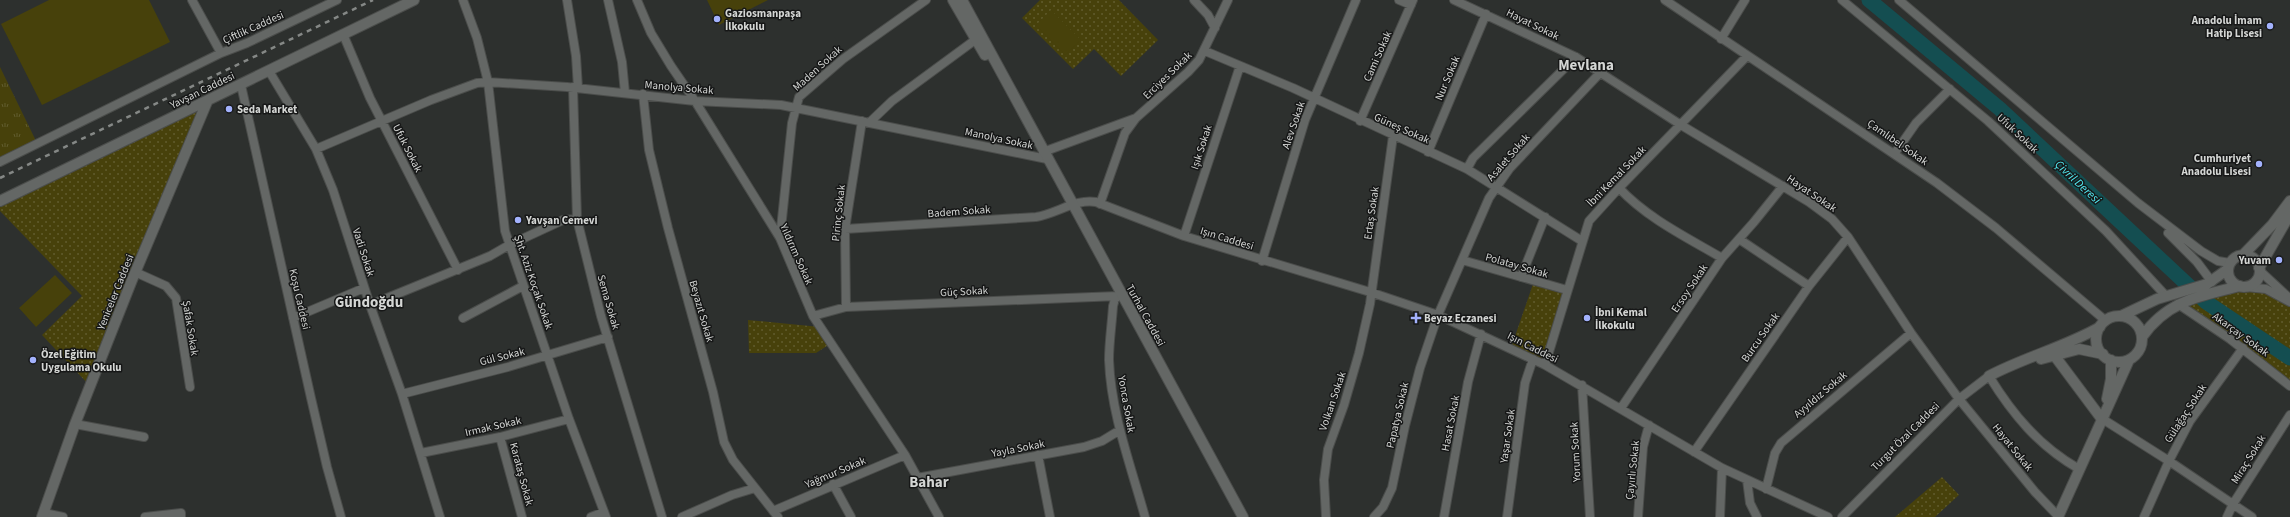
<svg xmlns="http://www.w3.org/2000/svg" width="2290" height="517" font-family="'Source Sans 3',sans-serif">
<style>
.grass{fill:url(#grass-tufts)}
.park{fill:url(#park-dots)}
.pitch{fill:#47410b}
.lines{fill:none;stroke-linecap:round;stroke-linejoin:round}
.river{stroke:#144e51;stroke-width:15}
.minor-casing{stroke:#4b4d4b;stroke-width:10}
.tertiary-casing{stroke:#4b4d4b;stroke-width:12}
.minor{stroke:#646765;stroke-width:8}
.tertiary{stroke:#646765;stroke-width:10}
.rail{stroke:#858886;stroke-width:2.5;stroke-dasharray:5 5;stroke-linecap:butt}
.poi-dot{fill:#a3b2fd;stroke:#161717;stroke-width:1.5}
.labels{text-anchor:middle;stroke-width:3;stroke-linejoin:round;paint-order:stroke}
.poi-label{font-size:11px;font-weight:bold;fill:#d4d6d4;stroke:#161717;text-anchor:start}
.street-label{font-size:11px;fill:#d4d6d4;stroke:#161717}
.water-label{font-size:12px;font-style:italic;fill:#52ebf4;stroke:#161717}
.district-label{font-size:15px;font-weight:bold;fill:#d4d6d4;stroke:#161717}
</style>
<defs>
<pattern id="grass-tufts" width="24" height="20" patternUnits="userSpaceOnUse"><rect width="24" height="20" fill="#47410b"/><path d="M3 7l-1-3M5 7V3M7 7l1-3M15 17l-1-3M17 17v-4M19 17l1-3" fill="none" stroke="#615c2e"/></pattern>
<pattern id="park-dots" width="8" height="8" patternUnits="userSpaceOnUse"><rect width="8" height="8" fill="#47410b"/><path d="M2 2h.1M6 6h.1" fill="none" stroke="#615c2e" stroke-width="1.8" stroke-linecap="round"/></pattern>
</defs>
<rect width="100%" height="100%" fill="#2d302e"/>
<path class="grass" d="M0 67 37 143 0 162Z"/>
<path class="park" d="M1040 0H1119L1158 40 1121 76 1094 49 1073 69 1022 18Z
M207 102 90 386 42 335 82 296 0 211V201Z
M1534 281 1567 290 1545 365 1511 348Z
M2251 287 2290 302V386L2180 303Z
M748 320 820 327 830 344 816 353H749Z
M1942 477 1959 495 1935 517H1895Z"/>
<path class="pitch" d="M49 0H149L170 42 42 105 1 24Z
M707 0H768L719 25Z
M1051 10 1081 40 1065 55 1036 25Z
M55 275 72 293 36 327 19 308Z"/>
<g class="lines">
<path class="river" d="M1869 0 2000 109 2206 302 2290 358"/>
<g class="minor-casing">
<path id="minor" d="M192 0 221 53
M463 0 477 38 488 82 505 231 569 419 606 517
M567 0 576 56 578 88
M608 0 622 62 625 93
M637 0 651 33 671 66 695 101 780 238 813 316 905 455 939 517
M1194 0 1208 15 1215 28
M1399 0 1411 5
M1454 0 1576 57 1681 125 1809 202 1832 219 1848 237 1911 333 1959 399 2035 492 2058 516
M1665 0 1937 183 1996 228 2106 321
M1842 0 1988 121 2106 231 2166 296
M1899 0 2138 203 2201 251 2218 261 2230 263
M343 34 370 98 458 270
M1721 39 1745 0
M1205 51 1293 88 1467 169 1582 241
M269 71 316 149 333 190 370 305 402 394 440 517
M241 85 311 398 327 467 341 517
M573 87 577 219 601 316 662 517
M643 94 649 150 668 228 713 392 724 442 733 460 778 517
M1360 121 1413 0
M870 122 892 101 975 40
M316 149 431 100 477 83 488 82 567 87 695 101 781 105 1047 159
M1043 152 1136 118
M1428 152 1486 14
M1895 153 1916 123 1950 89
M0 162 221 53 247 43 337 0
M1467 169 1473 158 1576 57
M1619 188C1647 218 1686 237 1722 258
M1100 204 1125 133 1136 118 1188 72 1199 60 1228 0
M845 229 1036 217C1056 214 1077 198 1096 202L1184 236 1370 292 1438 315 1545 365 1722 468 1828 517
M2168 233 2197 262 2212 282
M1184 236 1240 66
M780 238 792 123 799 97 843 59 926 0
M1739 239 1809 286
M1462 260 1567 290
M1262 261 1305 120 1356 0
M2260 271 2287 296
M135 272 166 286 176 298 190 387
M1521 277 1545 217
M2246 287 2266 289 2290 302
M1120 295 1115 299 1113 306C1112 323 1109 342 1109 360 1111 414 1131 466 1145 517
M2178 304 2230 339 2290 386
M370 305 490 256 509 245 563 220 577 219
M846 307 845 229 862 121
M813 316 846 307 1118 296
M293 318 364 288
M463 318 523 286
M1545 365 1589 221 1619 188 1747 56
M1582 385 1590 517
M402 394 508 367 608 337
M1621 408 1722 258 1754 222 1783 186
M2101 418 2169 461 2252 517
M75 424 144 437
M500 437 522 517
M1694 452 1809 286 1848 237
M421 453 500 437 569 419
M1038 455 1050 517
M917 478 1084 447 1102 441 1120 430
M1747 480 1750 503 1757 517
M833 484 851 517
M1766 489 1775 453 1781 443 1911 333
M773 511 905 455
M44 513 63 517
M145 517 181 513V517
M591 517 604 512
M682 517 732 495 755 488
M1326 517 1324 480 1328 449 1344 405 1359 353 1370 304 1393 136
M1374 517 1383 507 1392 488 1405 426 1420 368 1438 315 1489 198 1510 168 1600 73
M1444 517 1468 382 1481 334
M1507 517 1525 383 1533 359
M1638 517 1643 447 1649 425
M1720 517 1722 468
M1842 517 1959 399 1989 376C2013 415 2039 446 2079 469
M2144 517 2169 461 2190 421 2243 348
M2227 517 2233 504 2290 415"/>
</g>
<g class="tertiary-casing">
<path id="tertiary" d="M953 0 985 55
M962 0 1243 517
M0 201 414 0
M2243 255 2272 225 2290 201
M2228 271a16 16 0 1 1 32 0a16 16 0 1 1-32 0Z
M2259 268 2290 214
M2121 316 2157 299 2207 284 2228 269
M2096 339a23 23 0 1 1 46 0a23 23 0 1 1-46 0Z
M2142 337C2167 301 2199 296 2240 286
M2054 355 2101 418
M2041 359 2079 349 2103 354
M1989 376C2025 357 2065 347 2100 327
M2107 399 2111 379V360
M42 517 75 424 132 280 207 102
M2058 517 2129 360"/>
</g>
<use href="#minor" class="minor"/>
<use href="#tertiary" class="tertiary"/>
<path class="rail" d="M0 178 373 0"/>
</g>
<g class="poi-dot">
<circle cx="717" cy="19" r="4"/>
<circle cx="2270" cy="26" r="4"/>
<circle cx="229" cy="109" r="4"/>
<circle cx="2259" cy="164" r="4"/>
<circle cx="518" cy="220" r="4"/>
<circle cx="2279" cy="260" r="4"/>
<path d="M1414 312h4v4h4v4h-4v4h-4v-4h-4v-4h4z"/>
<circle cx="1587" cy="318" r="4"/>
<circle cx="33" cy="360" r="4"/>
</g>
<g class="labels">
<g class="poi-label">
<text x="725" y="17">Gaziosmanpaşa<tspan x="725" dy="13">İlkokulu</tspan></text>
<text x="2262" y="24" text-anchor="end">Anadolu İmam<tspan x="2262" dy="13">Hatip Lisesi</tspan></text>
<text x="237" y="113">Seda Market</text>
<text x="2251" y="162" text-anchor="end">Cumhuriyet<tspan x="2251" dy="13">Anadolu Lisesi</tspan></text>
<text x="526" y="224">Yavşan Cemevi</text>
<text x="2271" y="264" text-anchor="end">Yuvam</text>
<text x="1595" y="316">İbni Kemal<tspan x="1595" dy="13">İlkokulu</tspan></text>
<text x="1424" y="322">Beyaz Eczanesi</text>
<text x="41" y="358">Özel Eğitim<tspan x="41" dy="13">Uygulama Okulu</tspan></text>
</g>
<g class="street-label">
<text transform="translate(1533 24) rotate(26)" y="4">Hayat Sokak</text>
<text transform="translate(253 27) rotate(-24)" y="4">Çiftlik Caddesi</text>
<text transform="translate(1377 56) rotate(-66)" y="4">Cami Sokak</text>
<text transform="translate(817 68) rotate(-42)" y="4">Maden Sokak</text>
<text transform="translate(1167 75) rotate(-44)" y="4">Erciyes Sokak</text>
<text transform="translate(1447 78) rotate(-67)" y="4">Nur Sokak</text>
<text transform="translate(679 87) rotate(5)" y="4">Manolya Sokak</text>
<text transform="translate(202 90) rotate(-26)" y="4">Yavşan Caddesi</text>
<text transform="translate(1293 125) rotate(-71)" y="4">Alev Sokak</text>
<text transform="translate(1402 128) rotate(24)" y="4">Güneş Sokak</text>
<text transform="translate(2018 133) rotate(43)" y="4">Ufuk Sokak</text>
<text transform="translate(999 138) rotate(12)" y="4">Manolya Sokak</text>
<text transform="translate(1898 142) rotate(35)" y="4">Çamlıbel Sokak</text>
<text transform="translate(1201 147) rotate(-72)" y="4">Işık Sokak</text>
<text transform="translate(408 148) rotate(63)" y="4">Ufuk Sokak</text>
<text transform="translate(1508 157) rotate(-49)" y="4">Asalet Sokak</text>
<text transform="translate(1616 176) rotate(-46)" y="4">İbni Kemal Sokak</text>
<text transform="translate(1812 193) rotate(34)" y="4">Hayat Sokak</text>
<text transform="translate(959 211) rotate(-4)" y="4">Badem Sokak</text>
<text transform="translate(838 213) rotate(-84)" y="4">Pirinç Sokak</text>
<text transform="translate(1371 213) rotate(-82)" y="4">Ertaş Sokak</text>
<text transform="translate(1227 238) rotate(17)" y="4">Işın Caddesi</text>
<text transform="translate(364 252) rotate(72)" y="4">Vadi Sokak</text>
<text transform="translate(797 254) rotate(66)" y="4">Yıldırım Sokak</text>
<text transform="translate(1517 265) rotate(16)" y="4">Polatay Sokak</text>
<text transform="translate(534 282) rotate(71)" y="4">Şht. Aziz Koçak Sokak</text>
<text transform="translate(1689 288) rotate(-56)" y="4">Ersoy Sokak</text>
<text transform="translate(964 291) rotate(-3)" y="4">Güç Sokak</text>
<text transform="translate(115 292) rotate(-68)" y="4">Yeniceler Caddesi</text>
<text transform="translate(300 299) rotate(77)" y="4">Koşu Caddesi</text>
<text transform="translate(609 302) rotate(74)" y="4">Sema Sokak</text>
<text transform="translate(702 311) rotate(74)" y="4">Beyazıt Sokak</text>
<text transform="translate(1146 315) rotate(61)" y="4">Turhal Caddesi</text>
<text transform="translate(191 328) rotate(81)" y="4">Şafak Sokak</text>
<text transform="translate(2241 334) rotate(36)" y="4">Akarçay Sokak</text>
<text transform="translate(1760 337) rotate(-55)" y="4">Burcu Sokak</text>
<text transform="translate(1533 347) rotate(27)" y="4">Işın Caddesi</text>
<text transform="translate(502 356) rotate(-14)" y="4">Gül Sokak</text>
<text transform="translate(1820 394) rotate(-40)" y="4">Ayyıldız Sokak</text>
<text transform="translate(1332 401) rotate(-71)" y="4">Volkan Sokak</text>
<text transform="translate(1127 404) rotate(80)" y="4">Yonca Sokak</text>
<text transform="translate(2185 413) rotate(-57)" y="4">Gülağaç Sokak</text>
<text transform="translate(1397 415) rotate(-77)" y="4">Papatya Sokak</text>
<text transform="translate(1450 423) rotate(-79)" y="4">Hasat Sokak</text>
<text transform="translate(493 426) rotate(-13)" y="4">Irmak Sokak</text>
<text transform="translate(1507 436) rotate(-82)" y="4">Yaşar Sokak</text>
<text transform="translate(1905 436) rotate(-45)" y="4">Turgut Özal Caddesi</text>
<text transform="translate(2013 447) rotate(51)" y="4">Hayat Sokak</text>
<text transform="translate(1018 448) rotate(-11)" y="4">Yayla Sokak</text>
<text transform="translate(1575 452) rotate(-93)" y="4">Yorum Sokak</text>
<text transform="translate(2248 459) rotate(-58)" y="4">Miraç Sokak</text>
<text transform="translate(1632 470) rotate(-84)" y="4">Çayırlı Sokak</text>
<text transform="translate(835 472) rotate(-23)" y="4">Yağmur Sokak</text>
<text transform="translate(522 474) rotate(75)" y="4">Karataş Sokak</text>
</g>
<g class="water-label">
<text transform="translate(2078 182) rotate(43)" y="4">Çivril Deresi</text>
</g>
<g class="district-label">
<text x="1586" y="70">Mevlana</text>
<text x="369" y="307">Gündoğdu</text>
<text x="929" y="487">Bahar</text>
</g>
</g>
</svg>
